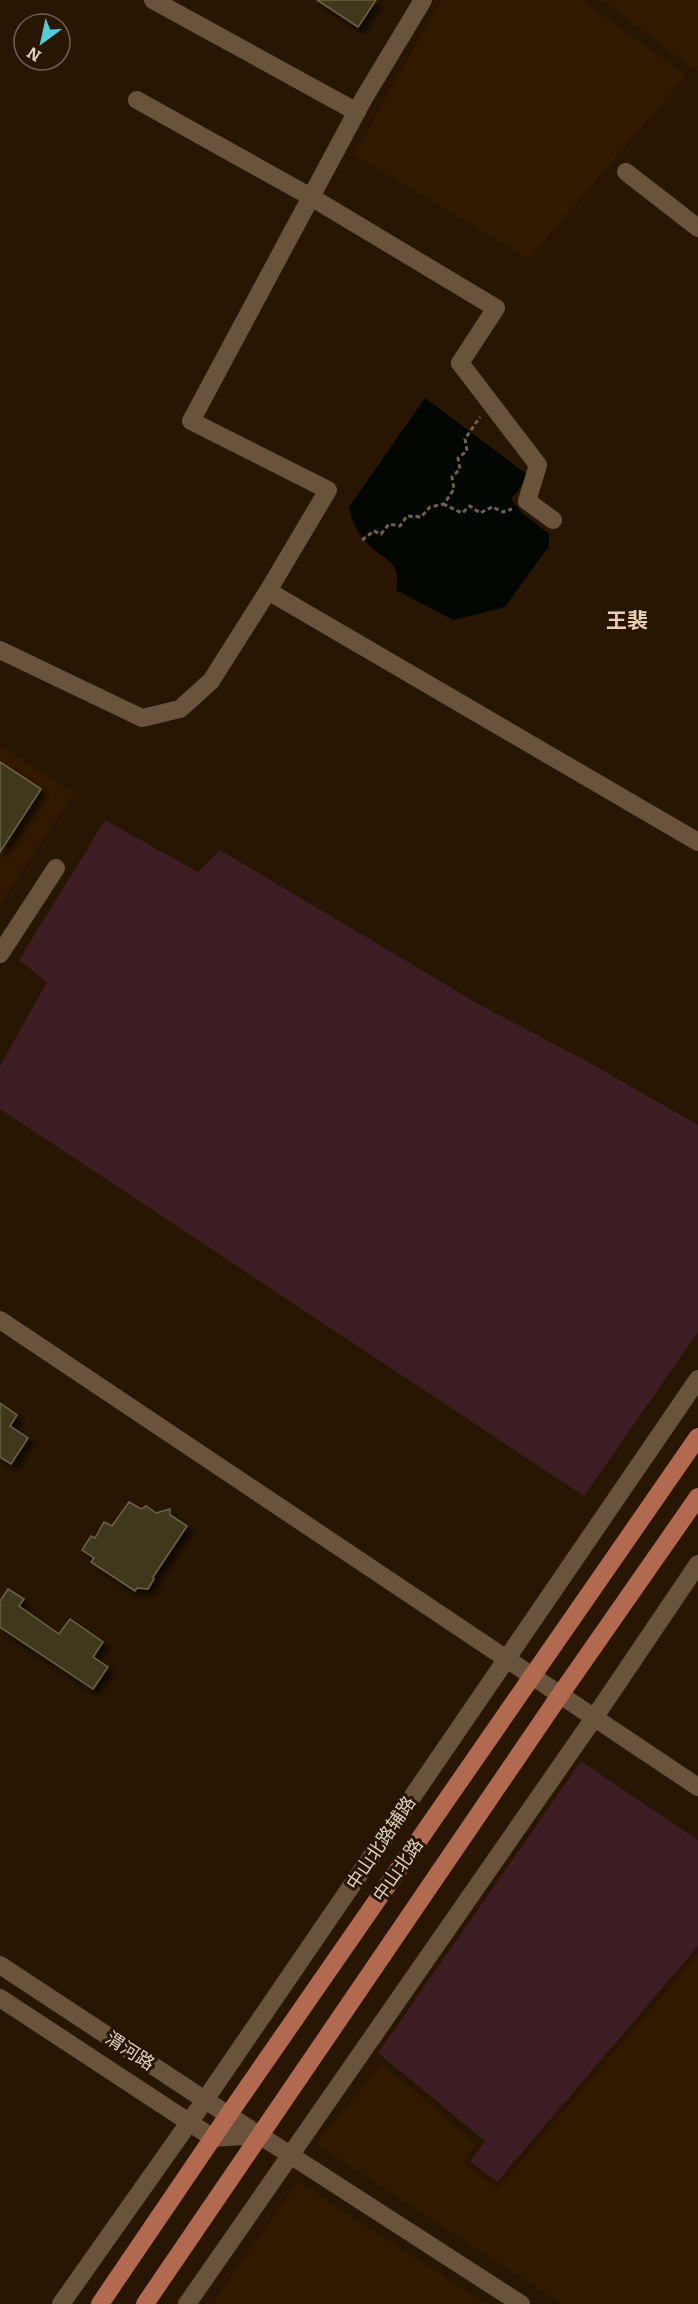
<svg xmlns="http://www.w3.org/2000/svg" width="698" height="2304" font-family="Bitter,'Noto Sans SC',serif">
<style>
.built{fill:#321a00}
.green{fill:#3b1d23}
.water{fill:#020600}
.building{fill:#3f371a;stroke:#6c6345;stroke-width:1.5;filter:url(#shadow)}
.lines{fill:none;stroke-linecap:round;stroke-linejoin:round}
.path{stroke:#705f4e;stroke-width:3;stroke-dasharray:4.5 3;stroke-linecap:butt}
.minor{stroke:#6a533d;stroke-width:18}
.major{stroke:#b1694f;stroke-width:18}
.labels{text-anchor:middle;stroke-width:6;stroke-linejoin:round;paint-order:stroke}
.street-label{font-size:18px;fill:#dfd1c5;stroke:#291602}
.quarter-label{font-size:21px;font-weight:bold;fill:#e9ceb5;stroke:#291602}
</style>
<defs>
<filter id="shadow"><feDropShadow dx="5.5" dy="5.5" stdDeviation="3" flood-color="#0009"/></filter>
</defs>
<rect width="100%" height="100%" fill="#291602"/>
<path class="built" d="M441 0H582L686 75 529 259 354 155Z
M602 0H698V71L687 64Z
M0 746 74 793 0 904Z
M698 1954V2304H562L316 2144 382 2064 476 2144 462 2162 497 2189Z
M298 2182 486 2304H212Z"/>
<path class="green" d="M105 820 198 872 220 850 480 1005 583 1059 698 1125V1332L584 1496 0 1109V1066L47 982 19 960Z
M581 1761 698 1840V1946L497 2182 470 2161 485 2141 378 2053Z"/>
<path class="water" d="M425 398 529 476 511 499 522 513 549 534V546L505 607 453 620 396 590C402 561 386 562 369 545 358 534 352 522 349 507Z"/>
<path class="building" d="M317 0H376L358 27Z
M0 762 41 789 0 852Z
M0 1403 17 1415 10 1426 28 1438 11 1464 0 1457Z
M129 1502 141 1509 146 1506 156 1513 170 1509V1515L187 1526 153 1577 154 1579 148 1589 137 1588 135 1591 91 1562 94 1558 82 1550 91 1536 95 1538 104 1522 112 1526Z
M8 1589 24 1599 19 1606 59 1634 70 1619 103 1642 93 1657 108 1667 93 1689 0 1627V1601Z"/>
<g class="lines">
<path class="path" d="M443 504 462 513 470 506 480 513 492 507 503 512 512 509
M362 540 374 531 381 534 389 524 400 526 407 516 421 517 430 507 444 504 454 489 452 477 460 469 458 458 467 451 465 439 480 417"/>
<path class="minor" d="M153 0 357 112
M423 0 364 98 191 421 328 490 268 591 698 842
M137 100 311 197 496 308 460 363 538 465 527 501 553 520
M626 172 698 228
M0 650 142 718 180 709 211 681 268 591
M0 954 56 868
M0 1320 698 1787
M0 1965 205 2100 521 2304
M0 1998 213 2138 260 2135
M61 2304 205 2100 698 1379
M187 2304 594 1718 698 1564"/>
<path class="major" d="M100 2304 229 2114 698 1437
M145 2304 560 1695 698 1497"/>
</g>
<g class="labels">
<g class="street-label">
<text transform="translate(381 1843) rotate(-56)" y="6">中山北路辅路</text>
<text transform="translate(398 1870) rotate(-55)" y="6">中山北路</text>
<text transform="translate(130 2051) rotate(33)" y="6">渭河路</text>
</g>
<g class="quarter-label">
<text x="627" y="628">王裴</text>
</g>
</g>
<g transform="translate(42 42) rotate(213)"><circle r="28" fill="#291602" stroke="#726150" stroke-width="1.5"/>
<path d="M0-4.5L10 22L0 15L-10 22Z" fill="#54cadd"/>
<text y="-9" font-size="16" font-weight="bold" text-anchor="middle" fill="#dfd1c5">N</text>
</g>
</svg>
